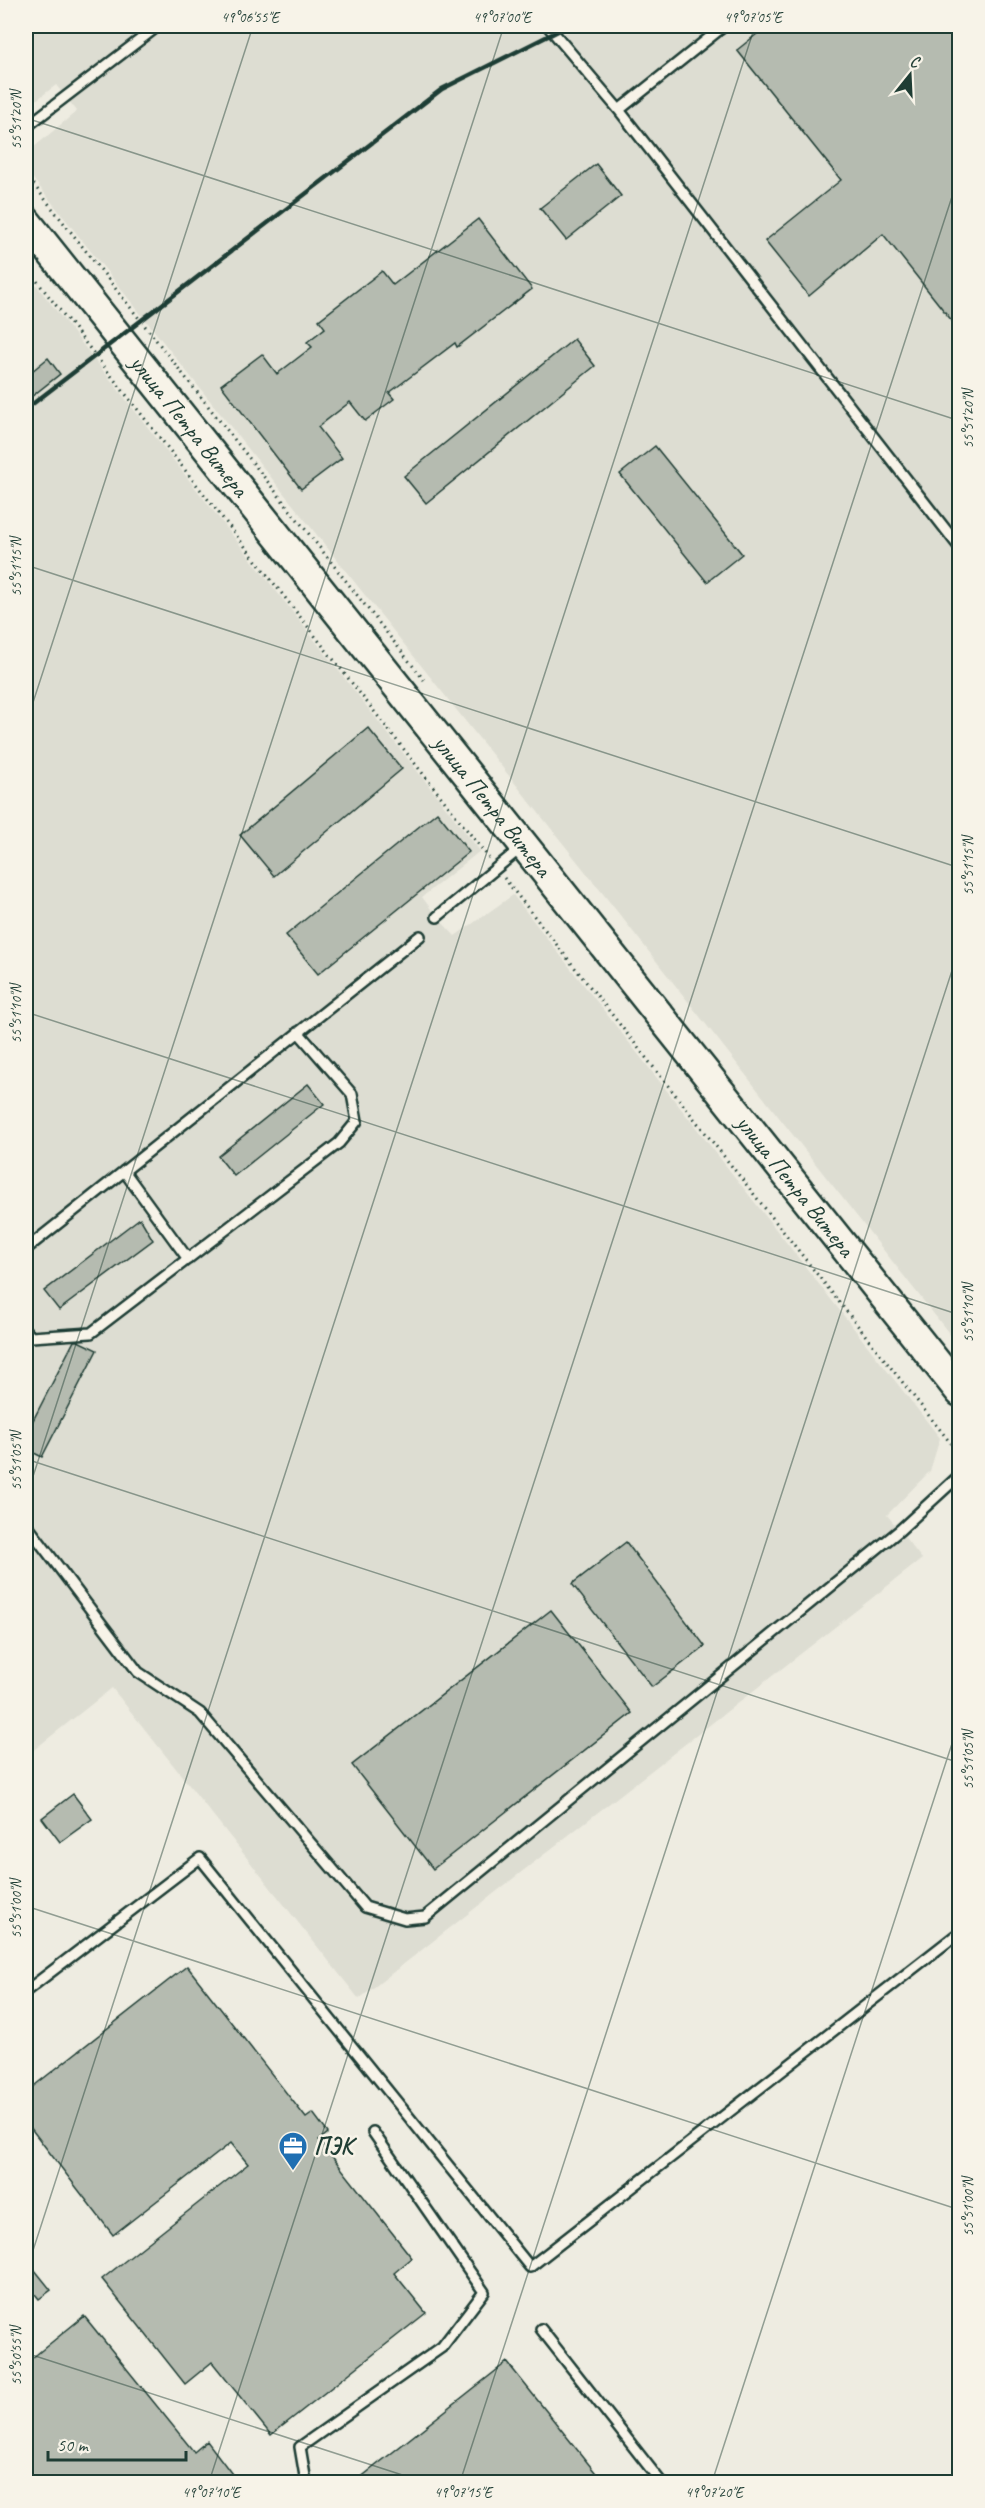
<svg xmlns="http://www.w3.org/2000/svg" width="985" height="2508" font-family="Caveat,sans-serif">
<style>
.built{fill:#ddddd2}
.building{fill:#b5bbb0;stroke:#1f3d34;stroke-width:1.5}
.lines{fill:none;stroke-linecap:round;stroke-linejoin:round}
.service-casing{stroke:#1f3d34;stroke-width:14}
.primary-casing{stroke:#1f3d34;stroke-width:33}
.path{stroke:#1f3d34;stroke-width:3;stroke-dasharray:1.5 4.5;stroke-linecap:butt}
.service{stroke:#f7f3e8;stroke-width:9}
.primary{stroke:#f7f3e8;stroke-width:28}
.rail{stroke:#1f3d34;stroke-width:4.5}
.ticks{fill:none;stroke:#1f3d34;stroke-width:1.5;stroke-opacity:0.45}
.labels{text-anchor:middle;stroke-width:5;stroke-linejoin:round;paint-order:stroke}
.street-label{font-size:24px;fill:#1f3d34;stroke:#f7f3e8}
.poi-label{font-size:24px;font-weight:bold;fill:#1f3d34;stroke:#f7f3e8;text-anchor:start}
.neatline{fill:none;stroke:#1f3d34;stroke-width:2}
.ticks-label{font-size:15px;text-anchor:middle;fill:#1f3d34}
</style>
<rect width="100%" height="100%" fill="#eeece1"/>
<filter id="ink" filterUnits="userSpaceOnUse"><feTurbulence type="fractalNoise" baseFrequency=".0167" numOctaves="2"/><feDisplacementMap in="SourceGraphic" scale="12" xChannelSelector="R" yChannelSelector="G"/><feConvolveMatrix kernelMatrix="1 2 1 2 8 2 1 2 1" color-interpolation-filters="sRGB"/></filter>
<g filter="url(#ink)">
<path class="built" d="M26 26H959V1346L620 915 26 170 27 153 77 111 56 85 26 108Z
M26 272 480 851 422 897 437 917 455 936 513 895 940 1438 930 1471 887 1515 922 1559 359 1999 112 1688 26 1756Z"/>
<path class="building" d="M767 26H960V331L883 234 809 296 765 241 841 180 737 50Z
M596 164 621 196 566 240 540 208Z
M478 219 532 289 457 347 455 343 389 393 394 399 365 421 350 402 318 427 342 458 301 489 221 385 262 354 277 374 312 347 307 342 325 328 319 320 382 271 393 285Z
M574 339 595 366 426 503 404 476Z
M48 358 60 374 26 401V376Z
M655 446 742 554 707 582 620 474Z
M368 728 402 769 274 876 240 835Z
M437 812 469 852 318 974 286 935Z
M308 1084 324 1104 234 1176 218 1156Z
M140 1218 153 1240 59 1310 44 1291Z
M74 1341H78L97 1350 42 1457 26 1449V1434Z
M626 1542 705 1646 652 1687 572 1584Z
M551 1610 632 1713 433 1869 352 1765Z
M73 1794 92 1819 60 1842 42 1818Z
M187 1966 306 2118 313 2113 328 2133 319 2140 412 2258 394 2273 426 2313 271 2435 212 2362 185 2384 102 2279 248 2164 231 2143 113 2235 26 2122V2092Z
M26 2259 51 2290 39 2299 26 2283Z
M84 2316 194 2452 207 2441 238 2482H26V2363Z
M507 2362 603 2482H355Z"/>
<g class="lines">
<g class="service-casing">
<path id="service" d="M548 26 619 110 960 548
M619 110 724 26
M26 127 158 26
M437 917 522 847
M124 1171 188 1259
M26 1249 420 936
M26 1331 31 1337 91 1333 339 1143 357 1121 352 1094 298 1032
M26 1524 138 1672 200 1713 365 1907 405 1919 425 1917 900 1530 960 1475
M26 1991 200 1858 530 2267 960 1932
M541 2329 661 2482
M306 2482 300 2447 442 2347 484 2292 373 2132"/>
</g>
<g class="primary-casing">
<g id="primary">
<path id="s1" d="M26 221 960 1392"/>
</g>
</g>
<path class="path" d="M26 149 32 143 29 139
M26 175 424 680
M26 267 489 858
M504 878 960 1455"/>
<use href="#service" class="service"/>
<use href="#primary" class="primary"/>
<path class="rail" d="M26 409 442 89 568 26"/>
</g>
</g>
<path class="ticks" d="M26 118 960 421M26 565 960 868M26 724 253 26M26 1012 960 1315M26 1459 960 1763M26 1498 504 26M26 1906 960 2210M26 2272 755 26M26 2353 424 2482M209 2482 960 172M460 2482 960 946M712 2482 960 1719"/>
<defs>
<g id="office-pin" transform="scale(1.5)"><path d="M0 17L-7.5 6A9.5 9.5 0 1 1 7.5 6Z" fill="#1f6fb2" stroke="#f7f3e8"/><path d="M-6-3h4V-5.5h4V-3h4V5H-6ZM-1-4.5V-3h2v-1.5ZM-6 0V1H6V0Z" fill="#fff"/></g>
</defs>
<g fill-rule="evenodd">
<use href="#office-pin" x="293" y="2146"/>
</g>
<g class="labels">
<g class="street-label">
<text dy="8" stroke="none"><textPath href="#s1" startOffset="262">улица Петра Витера</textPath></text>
<text dy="8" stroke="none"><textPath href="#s1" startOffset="748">улица Петра Витера</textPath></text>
<text dy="8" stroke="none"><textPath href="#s1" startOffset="1234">улица Петра Витера</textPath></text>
</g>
<g class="poi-label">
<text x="314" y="2154">ПЭК</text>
</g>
</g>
<rect width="985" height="2508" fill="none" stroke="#f7f3e8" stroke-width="66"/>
<g transform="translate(910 75) rotate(18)" stroke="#f7f3e8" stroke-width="4.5" paint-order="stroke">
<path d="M0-4.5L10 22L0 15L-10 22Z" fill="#1f3d34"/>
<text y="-9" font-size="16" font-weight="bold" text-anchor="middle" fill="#1f3d34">С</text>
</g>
<path d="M48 2451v9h138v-9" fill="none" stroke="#1f3d34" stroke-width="3"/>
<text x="57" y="2451" font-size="18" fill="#1f3d34" stroke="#f7f3e8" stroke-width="4.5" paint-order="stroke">50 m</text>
<rect x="33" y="33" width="919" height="2442" class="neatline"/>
<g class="ticks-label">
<text x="250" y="22">49°06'55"E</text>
<text x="502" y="22">49°07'00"E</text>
<text x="753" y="22">49°07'05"E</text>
<text transform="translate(16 120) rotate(-90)" y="5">55°51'20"N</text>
<text transform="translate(968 419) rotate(-90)" y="5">55°51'20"N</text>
<text transform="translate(16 567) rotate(-90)" y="5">55°51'15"N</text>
<text transform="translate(968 866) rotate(-90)" y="5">55°51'15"N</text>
<text transform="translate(16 1014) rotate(-90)" y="5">55°51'10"N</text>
<text transform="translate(968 1313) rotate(-90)" y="5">55°51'10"N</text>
<text transform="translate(16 1461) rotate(-90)" y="5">55°51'05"N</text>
<text transform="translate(968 1760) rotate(-90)" y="5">55°51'05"N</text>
<text transform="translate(16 1909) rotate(-90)" y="5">55°51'00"N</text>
<text transform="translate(968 2207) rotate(-90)" y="5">55°51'00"N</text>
<text transform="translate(16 2356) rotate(-90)" y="5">55°50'55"N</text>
<text x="211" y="2497">49°07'10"E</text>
<text x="463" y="2497">49°07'15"E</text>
<text x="714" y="2497">49°07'20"E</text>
</g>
</svg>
